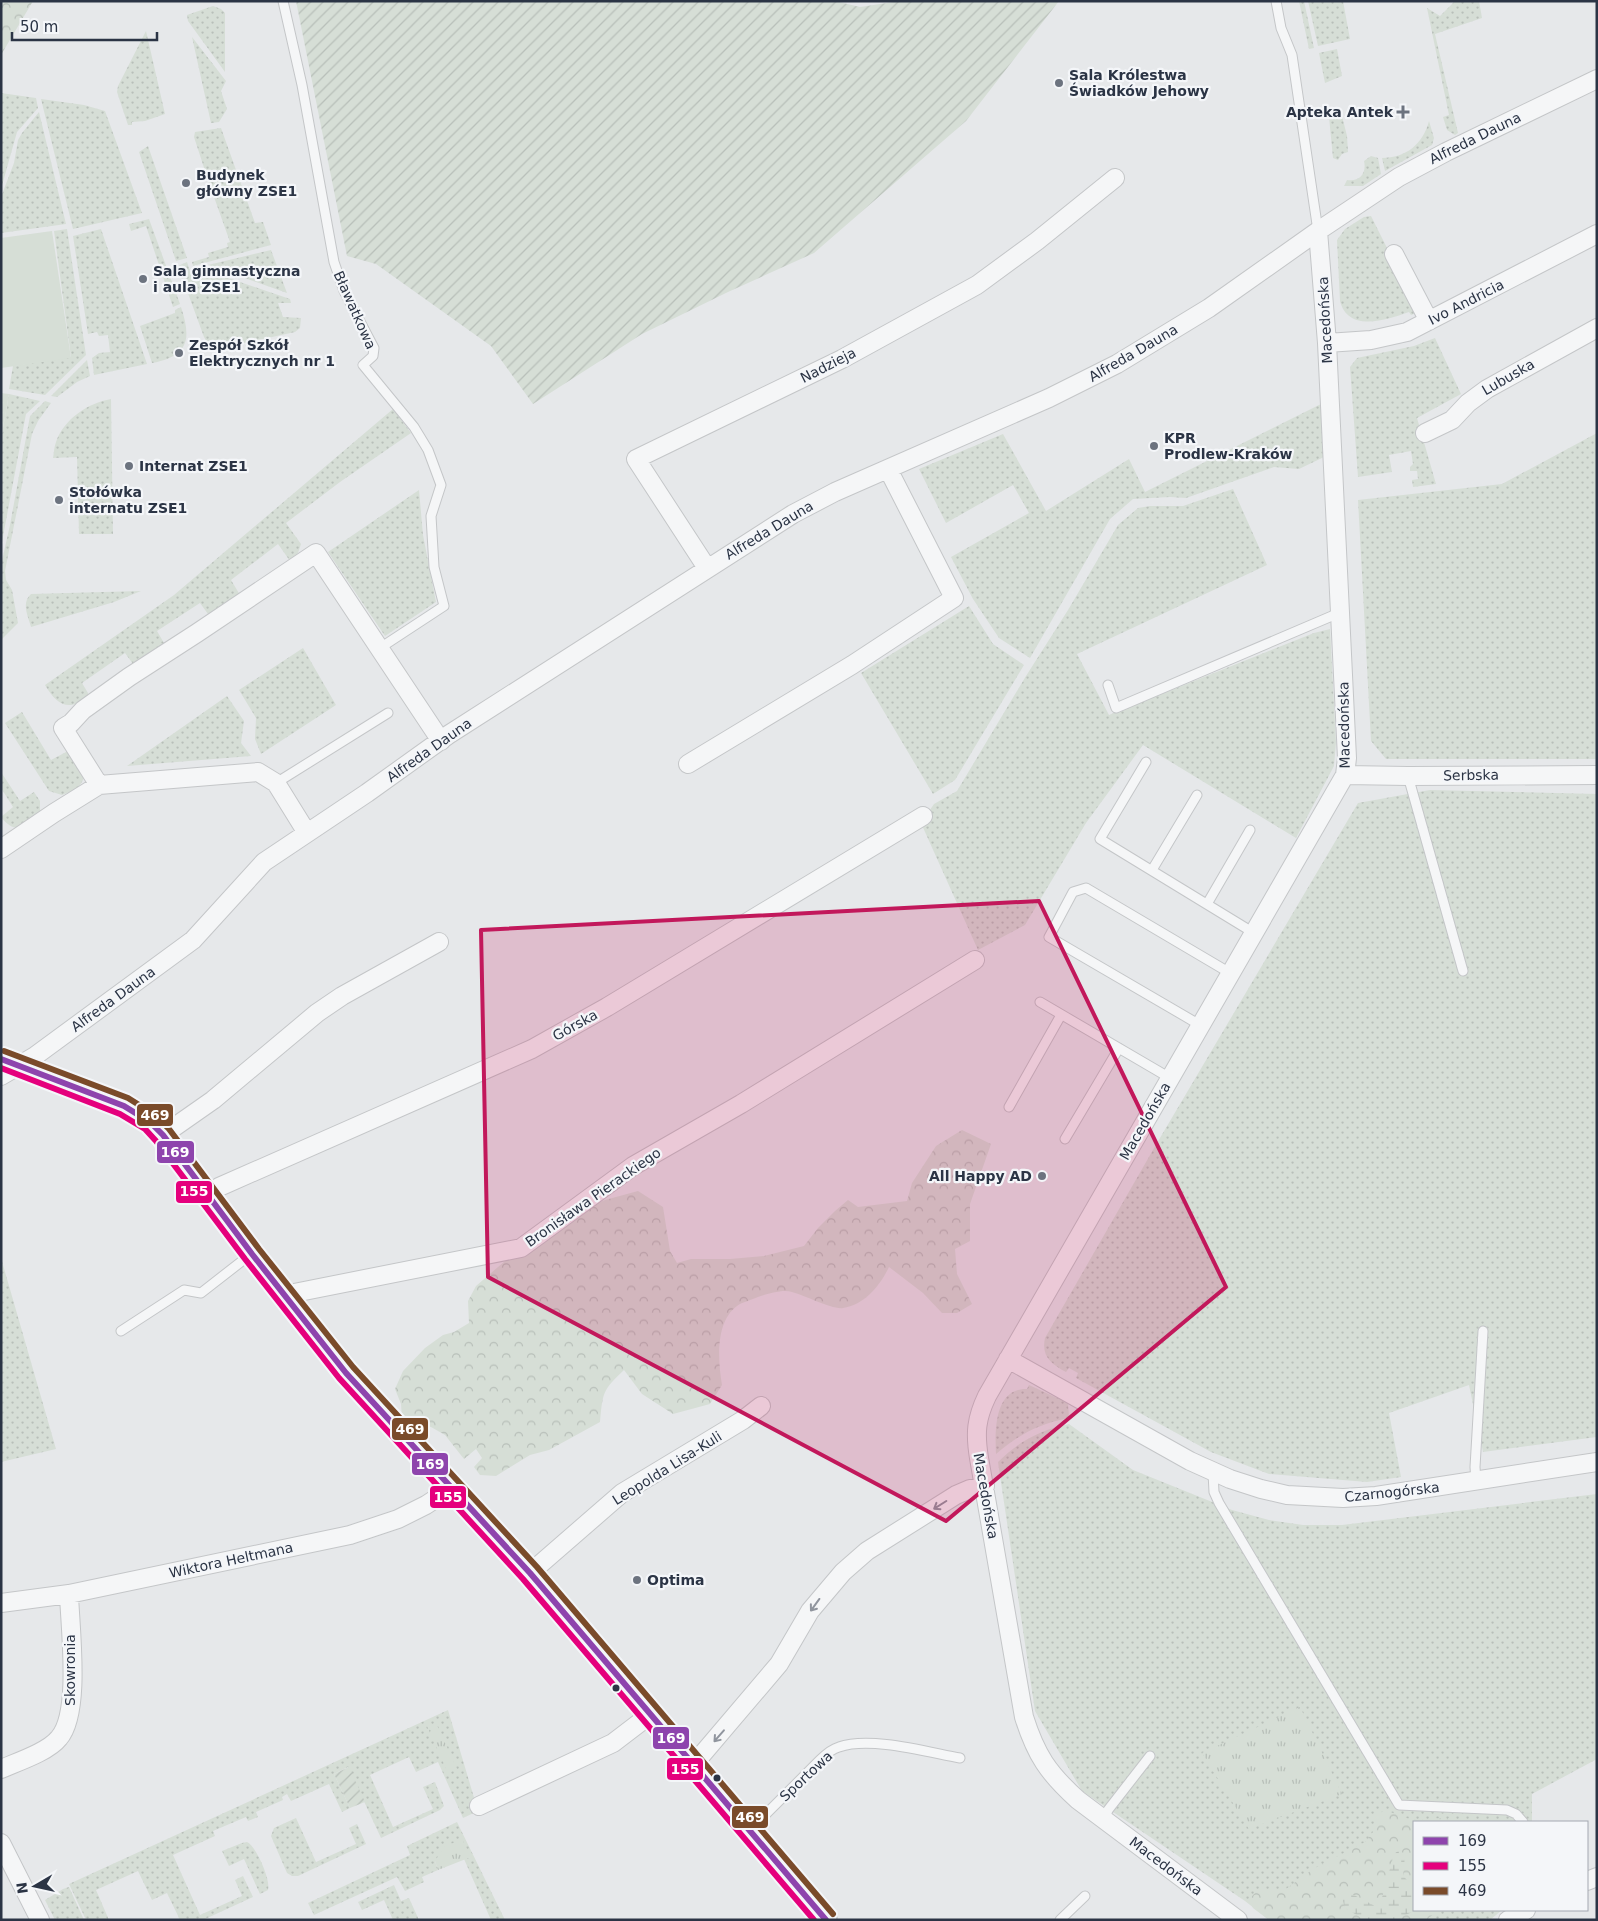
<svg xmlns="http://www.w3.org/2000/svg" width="1598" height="1921" font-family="'DejaVu Sans',sans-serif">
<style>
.grass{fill:url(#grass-dots)}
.forest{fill:url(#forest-crowns)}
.wetland{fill:url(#wetland-marsh)}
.park{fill:url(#park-tufts)}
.garden{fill:url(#garden-furrows)}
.pitch{fill:#d6ded6}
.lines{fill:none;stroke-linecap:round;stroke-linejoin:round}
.service-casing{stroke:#c4c6c8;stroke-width:11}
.minor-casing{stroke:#c4c6c8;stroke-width:20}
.tertiary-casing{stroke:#c4c6c8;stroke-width:24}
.service{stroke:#f5f6f7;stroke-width:9}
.minor{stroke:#f5f6f7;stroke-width:18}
.tertiary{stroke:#f5f6f7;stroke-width:21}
.bus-1-casing{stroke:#f4f6f9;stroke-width:10}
.bus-2-casing{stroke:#f4f6f9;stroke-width:10}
.bus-3-casing{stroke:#f4f6f9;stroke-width:10}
.bus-1{stroke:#8e44ad;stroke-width:6}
.bus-2{stroke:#e5007d;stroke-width:6}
.bus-3{stroke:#7a4b2a;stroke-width:6}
.oneway{stroke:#90959e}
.marked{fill:#c2185b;fill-opacity:0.2;stroke:#c2185b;stroke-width:4;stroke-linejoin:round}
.poi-dot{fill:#6c737f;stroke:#f4f6f9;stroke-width:2}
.bus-dot{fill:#2b3445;stroke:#f4f6f9;stroke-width:2}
.labels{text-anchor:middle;stroke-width:4.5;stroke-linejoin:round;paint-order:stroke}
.poi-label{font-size:14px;font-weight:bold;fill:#2b3445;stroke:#f4f6f9;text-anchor:start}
.street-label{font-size:14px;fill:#2b3445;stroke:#f4f6f9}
.line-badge{stroke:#f4f6f9;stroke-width:2}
.badge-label{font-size:14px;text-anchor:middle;font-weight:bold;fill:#fff}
</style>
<defs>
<pattern id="grass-dots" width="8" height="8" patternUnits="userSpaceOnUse" patternTransform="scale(1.25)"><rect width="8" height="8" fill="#d6ded6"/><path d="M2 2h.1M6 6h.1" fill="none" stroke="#b8bfb9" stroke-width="1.8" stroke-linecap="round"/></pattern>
<pattern id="forest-crowns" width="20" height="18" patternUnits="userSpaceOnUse" patternTransform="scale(1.25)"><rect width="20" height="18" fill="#d6ded6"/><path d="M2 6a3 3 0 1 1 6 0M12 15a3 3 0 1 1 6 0" fill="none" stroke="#b8bfb9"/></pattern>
<pattern id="wetland-marsh" width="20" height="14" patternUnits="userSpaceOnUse" patternTransform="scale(1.25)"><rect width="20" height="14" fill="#d6ded6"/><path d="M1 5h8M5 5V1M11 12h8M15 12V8" fill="none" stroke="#b8bfb9"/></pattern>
<pattern id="park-tufts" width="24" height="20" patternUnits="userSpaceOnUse" patternTransform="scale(1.25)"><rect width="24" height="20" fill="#d6ded6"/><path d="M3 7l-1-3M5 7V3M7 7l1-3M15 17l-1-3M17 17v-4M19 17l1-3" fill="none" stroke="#b8bfb9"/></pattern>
<pattern id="garden-furrows" width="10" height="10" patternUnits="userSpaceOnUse" patternTransform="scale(1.25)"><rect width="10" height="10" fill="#d6ded6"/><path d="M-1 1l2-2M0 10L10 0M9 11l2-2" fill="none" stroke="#b8bfb9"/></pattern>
</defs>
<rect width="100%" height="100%" fill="#e6e8ea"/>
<path class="grass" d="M1299 1H1304L1314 48 1309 49Z
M1308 1H1343L1350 39 1318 46Z
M1455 1H1479L1482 18 1435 34 1458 133 1455 135 1447 130 1443 117 1449 115 1427 8 1440 16Z
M213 6 221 9 225 13V72L188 21 187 15Z
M146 31 165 114 145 121 132 122V125H128L117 92 118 86Z
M192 37 226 81 221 91 227 109 219 122 211 123Z
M1337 49 1342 76 1325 83 1319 53Z
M1 93 36 98 38 108 17 132 1 189Z
M41 99 84 105 105 111 142 213 73 229Z
M39 112 66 224 1 233V197L14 163 18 140 22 133Z
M1342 116 1347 136 1348 152 1342 154 1338 160 1333 158 1329 117Z
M1429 121 1434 138 1432 145 1385 171 1382 158C1406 158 1423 144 1429 121Z
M221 128 255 223 263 222 271 245 193 266 192 262 209 257 208 253 228 247 227 243 230 242 214 197 218 195 217 190 213 191 211 183H209L194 137 195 132Z
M148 146 187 258 176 261 139 152Z
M1371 156 1378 158 1381 174 1363 186H1344L1347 180C1359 182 1367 174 1364 161Z
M1371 216 1419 312 1411 315 1409 312C1387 320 1348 333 1340 301L1337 240 1345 229 1364 217Z
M149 219 180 304 173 307 146 226 131 231 129 224Z
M67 229 86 355 45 395 9 389 13 366 71 357 54 231Z
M101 229 147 364 94 375 92 358 99 353 110 352 108 335 99 336 97 332 88 334 73 236Z
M271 250 287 293 208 265Z
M187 262 190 271 202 269 290 299 291 303H278L283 317 301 318 300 328 295 332 226 347C217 348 208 345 204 337L178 266Z
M181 307C192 340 188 356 152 363L140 326 175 313V310Z
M1435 338 1461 394 1417 418 1436 484 1413 487 1412 480 1418 479 1417 471H1410V467L1413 464 1411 451 1389 455 1392 472 1358 477 1350 367 1357 358 1414 346Z
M87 360 90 376 77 382 57 397 51 396Z
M9 394 40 401 26 414 1 547V439Z
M111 399 113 534H79L77 457 53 458C54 453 54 447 56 442 64 419 88 403 111 399Z
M45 401 51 403 38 421 32 434 5 571 6 580 12 590 18 623 1 640V565L10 525 30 416Z
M1323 403 1324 457 1299 469 1274 467 1186 498 1170 497 1133 499 1110 519 1030 658 999 638 973 599 951 557 1029 513 1013 485 946 523 919 469 1003 434 1046 511 1129 459 1145 492Z
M393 409 411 433 340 482 286 523 301 544 298 553 290 561 278 544 231 580 240 595 208 614 200 603 157 631 164 643 162 648 138 665 133 664 125 653 82 683 88 693V697C68 712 57 705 45 685L174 595Z
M1597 433V759H1386L1371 741 1358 500 1502 484Z
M1233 489 1267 565 1077 654 1109 715 1314 633 1330 629 1336 742 1334 766 1296 838 1143 745 1086 823 1025 925 978 950 921 823 934 804 957 791 1026 676 1068 610 1118 525 1138 508 1150 506H1183Z
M419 490 423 535 436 602 385 636 328 552Z
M141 591 114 602 31 627C28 616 21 603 31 594Z
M969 606 993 644 1024 665 955 780 933 794 861 673Z
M303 648 336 705 261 754 255 739 256 718 239 690Z
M227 696 244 721 241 743 251 756 127 766Z
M22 712 51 760 68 751 84 777C81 788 72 791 62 795L49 791 5 723Z
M1 772 20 801 34 792 40 801V812C27 827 16 836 1 817L13 807 1 788Z
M1430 790 1597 794V1437L1483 1452 1469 1385 1389 1413 1401 1477 1367 1482 1269 1474 1211 1452 1076 1378 1078 1373 1069 1368 1066 1372C1051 1364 1041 1356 1045 1338L1157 1143 1358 803Z
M1 1258 56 1449 1 1462Z
M1029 1385 1068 1403 1069 1418C1038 1424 1020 1434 996 1454 995 1431 994 1388 1027 1389Z
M1069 1424 1133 1470 1232 1510 1269 1520 1303 1525H1342L1597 1494V1759L1532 1794V1822H1414V1910H1502L1490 1920H1269L1245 1901 1082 1791 1035 1711 998 1462C1018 1442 1040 1430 1069 1424Z
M448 1710 478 1811 463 1818 438 1762 416 1772 409 1757 370 1775 393 1827 433 1809 423 1787 435 1782 444 1806 440 1810 381 1838 348 1767 334 1774 350 1808 342 1812 329 1784 291 1801 287 1794 282 1797 283 1800 256 1812 258 1817 248 1821 246 1817 213 1831 215 1836 173 1855 200 1915 242 1896 235 1880 243 1876 253 1897 203 1920H180L167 1893 152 1900 138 1871 96 1890 109 1920H86L69 1884Z
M296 1818 316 1862 356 1844 349 1828 357 1824 366 1844 298 1876H292L287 1873 271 1836 274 1828Z
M457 1822 505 1920H491L464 1859 470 1857 435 1861 438 1870 422 1877 424 1882 405 1891 397 1877 314 1915 308 1903 410 1855 407 1846Z
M247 1842C256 1846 271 1880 268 1890L260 1894 244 1859 229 1866 222 1851 242 1843Z
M394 1885 401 1901 409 1898 419 1920H393L384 1900 362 1910 358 1902Z
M69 1887 84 1920H55L45 1900 63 1889Z"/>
<path class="forest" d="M1 1H33L1 55Z
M962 1130 991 1144 970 1204V1241L955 1249 957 1274 972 1304 957 1313H942L923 1293 889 1267C880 1286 864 1305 843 1308 833 1310 804 1295 792 1292 783 1289 767 1294 758 1297 752 1300 742 1302 737 1306 715 1322 718 1361 722 1385L710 1404 673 1414 642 1394 624 1370C602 1391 603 1392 600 1422L549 1450 530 1455 496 1476 480 1475 474 1467 482 1458 476 1449 464 1459 445 1435 431 1427 402 1418 401 1404 395 1389 403 1371 425 1348 443 1335 454 1332 469 1323 468 1301 476 1286 505 1261 533 1246 585 1209 605 1200 638 1191 663 1207 670 1251 677 1263 691 1259H730L764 1256 804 1246 818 1228 835 1211 848 1200 858 1207 907 1201 912 1183 936 1146Z
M1383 1811C1394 1811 1402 1819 1413 1819 1431 1821 1447 1814 1464 1822H1414V1910H1439L1426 1920H1269L1253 1908 1250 1902 1252 1896 1257 1891H1281L1286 1889 1313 1869 1365 1842 1373 1832 1376 1816Z"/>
<path class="wetland" d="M1398 1851 1402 1852 1405 1856 1403 1876 1407 1880H1414V1910H1417L1394 1920H1365L1345 1908 1342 1897 1352 1894 1375 1906 1380 1905 1394 1854Z"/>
<path class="park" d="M1300 1707 1342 1794 1249 1829 1202 1753Z
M436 1723 457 1769 448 1773 427 1726Z
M462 1839 471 1857 438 1870 435 1861 444 1847Z"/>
<path class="garden" d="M296 1H835L860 7 900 1H1059L966 121 814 253 728 292 642 334 533 404 491 346 376 264 347 256Z
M349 1767 365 1802 350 1808 334 1774Z"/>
<path class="pitch" d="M52 231 71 358 1 368V238Z
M1 393 9 394 1 439Z"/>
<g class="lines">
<g class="service-casing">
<path id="service" d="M283 1 302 85 334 262 344 291 374 348 373 356 363 365 414 427 428 450 441 485 431 516 434 567 444 606 380 648
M1276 1 1281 28 1292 55 1318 231
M1108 685 1116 708 1339 613
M1146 762 1100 839 1254 933
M1408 776 1463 971
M276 783 388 713
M1152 870 1197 795
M1207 904 1250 830
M1040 1002 1170 1078
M1200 1025 1049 937 1073 892 1086 888 1230 973
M1009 1107 1061 1015
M1065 1139 1119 1048
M121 1331 184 1290 201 1293 251 1254
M1213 1473 1214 1492 1219 1503 1399 1805 1507 1810 1516 1814 1523 1822
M1476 1481 1475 1467 1483 1331
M1104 1820 1108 1810 1150 1756
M751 1829 820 1760C826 1754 832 1749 839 1747 870 1736 927 1752 960 1758
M1060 1920 1085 1896"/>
</g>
<g class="minor-casing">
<path id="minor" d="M1394 254 1429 321
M1327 343 1371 340 1407 332 1597 234
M1425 433 1452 420 1468 403 1487 389 1597 328
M707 568 636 459 842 359 977 285 1037 241 1115 178
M688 764 852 665 954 598 888 469
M1345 775 1408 776 1597 775
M99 785 63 728 71 723 83 710 129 677 197 633 316 553 441 741
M1 849 54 813 99 785 258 772 276 783 307 833
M1 1076 35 1056 193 940 264 862 367 793 448 735 793 514 835 492 1049 398 1117 364 1209 308 1318 231 1399 177 1446 152 1597 79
M163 1135 213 1100 317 1013 342 996 439 942
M208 1195 219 1187 532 1049 607 1007 923 816
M284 1295 521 1248 633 1166 741 1104 975 960
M1008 1359 1190 1461 1230 1479 1261 1489 1287 1495 1343 1498 1376 1496 1597 1462
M530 1573 622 1493 743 1420 761 1406
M1 1603 69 1594 350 1535 398 1519 426 1505 452 1488
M694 1764 779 1664 810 1611 843 1572 867 1551 956 1495 970 1489 985 1486
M1 1769C17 1762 48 1752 59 1738 81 1713 70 1628 69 1594
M479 1806 613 1743 651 1714
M1 1843 40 1920
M1587 1881 1597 1877
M1238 1920 1078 1800C1048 1773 1036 1755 1024 1717L979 1458C975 1433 976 1419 987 1396L1345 775 1347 758 1327 343 1318 231
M1508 1920 1526 1910"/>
</g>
<g class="tertiary-casing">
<path id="tertiary" d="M1 1059 124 1106 150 1122 163 1135 252 1254 346 1373 530 1573 826 1920"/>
</g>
<use href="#service" class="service"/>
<use href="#minor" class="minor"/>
<use href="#tertiary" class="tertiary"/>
<g class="bus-1-casing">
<path id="bus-1" d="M1 1059 124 1106 150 1122 163 1135 252 1254 346 1373 530 1573 826 1920"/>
</g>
<g class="bus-2-casing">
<path id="bus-2" d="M1 1068 120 1114 145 1129 156 1141 245 1259 339 1378 523 1579 814 1920"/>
</g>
<g class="bus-3-casing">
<path id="bus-3" d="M4 1051 128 1098 155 1115 169 1129 259 1249 353 1367 537 1567 833 1914"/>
</g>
<use href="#bus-1" class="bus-1"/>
<use href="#bus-2" class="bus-2"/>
<use href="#bus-3" class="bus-3"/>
</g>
<defs><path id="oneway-shaft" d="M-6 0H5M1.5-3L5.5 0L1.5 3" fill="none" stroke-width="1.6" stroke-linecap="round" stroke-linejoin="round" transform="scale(1.25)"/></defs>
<g class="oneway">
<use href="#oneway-shaft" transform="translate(940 1505) rotate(148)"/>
<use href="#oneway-shaft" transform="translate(815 1605) rotate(126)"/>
<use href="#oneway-shaft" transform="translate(719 1736) rotate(131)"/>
</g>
<path class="marked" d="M1039 901 1226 1287 946 1521 488 1277 481 930Z"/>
<g class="poi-dot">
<circle cx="1059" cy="83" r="5"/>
<path d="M1400.5 104.5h5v5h5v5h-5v5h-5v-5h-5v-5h5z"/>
<circle cx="186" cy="183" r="5"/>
<circle cx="143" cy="279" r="5"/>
<circle cx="179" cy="353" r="5"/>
<circle cx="1154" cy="446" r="5"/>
<circle cx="129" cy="466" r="5"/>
<circle cx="59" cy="500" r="5"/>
<circle cx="1042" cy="1176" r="5"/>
<circle cx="637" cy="1580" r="5"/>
</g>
<g class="bus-dot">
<circle cx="616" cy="1688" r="4.5"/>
<circle cx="717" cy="1778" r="4.5"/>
</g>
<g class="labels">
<g class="poi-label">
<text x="1069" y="80">Sala Królestwa<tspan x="1069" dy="16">Świadków Jehowy</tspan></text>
<text x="1393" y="117" text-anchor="end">Apteka Antek</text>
<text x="196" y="180">Budynek<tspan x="196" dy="16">główny ZSE1</tspan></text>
<text x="153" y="276">Sala gimnastyczna<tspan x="153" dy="16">i aula ZSE1</tspan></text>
<text x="189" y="350">Zespół Szkół<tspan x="189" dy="16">Elektrycznych nr 1</tspan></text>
<text x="1164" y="443">KPR<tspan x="1164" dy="16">Prodlew-Kraków</tspan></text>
<text x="139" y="471">Internat ZSE1</text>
<text x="69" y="497">Stołówka<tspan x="69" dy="16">internatu ZSE1</tspan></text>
<text x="1032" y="1181" text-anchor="end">All Happy AD</text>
<text x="647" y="1585">Optima</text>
</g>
<g class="street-label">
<text transform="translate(1475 138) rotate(-26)" y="5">Alfreda Dauna</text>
<text transform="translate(1466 302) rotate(-27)" y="5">Ivo Andricia</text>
<text transform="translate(355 310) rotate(66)" y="5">Bławatkowa</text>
<text transform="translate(1325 320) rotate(-93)" y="5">Macedońska</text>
<text transform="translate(1133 353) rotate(-30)" y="5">Alfreda Dauna</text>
<text transform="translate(828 365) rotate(-27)" y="5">Nadzieja</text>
<text transform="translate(1508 377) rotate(-30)" y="5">Lubuska</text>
<text transform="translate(769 530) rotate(-31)" y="5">Alfreda Dauna</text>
<text transform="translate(1344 725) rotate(-91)" y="5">Macedońska</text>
<text transform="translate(429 750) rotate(-35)" y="5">Alfreda Dauna</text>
<text transform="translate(1471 775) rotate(-1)" y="5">Serbska</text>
<text transform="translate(113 999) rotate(-36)" y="5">Alfreda Dauna</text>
<text transform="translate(575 1025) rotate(-29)" y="5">Górska</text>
<text transform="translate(1145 1121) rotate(-60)" y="5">Macedońska</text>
<text transform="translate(593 1197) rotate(-35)" y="5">Bronisława Pierackiego</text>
<text transform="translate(667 1468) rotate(-32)" y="5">Leopolda Lisa-Kuli</text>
<text transform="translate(1392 1492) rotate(-6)" y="5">Czarnogórska</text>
<text transform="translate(986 1496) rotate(80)" y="5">Macedońska</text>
<text transform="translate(231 1560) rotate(-12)" y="5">Wiktora Heltmana</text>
<text transform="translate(70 1670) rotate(-90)" y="5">Skowronia</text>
<text transform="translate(806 1776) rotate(-43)" y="5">Sportowa</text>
<text transform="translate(1166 1866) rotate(37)" y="5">Macedońska</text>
</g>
</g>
<g class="line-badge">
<rect x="136" y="1103" width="38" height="24" rx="5" fill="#7a4b2a"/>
<rect x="156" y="1140" width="39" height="24" rx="5" fill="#8e44ad"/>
<rect x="175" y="1180" width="38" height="24" rx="5" fill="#e5007d"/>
<rect x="391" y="1417" width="38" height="24" rx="5" fill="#7a4b2a"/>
<rect x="411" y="1452" width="38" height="24" rx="5" fill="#8e44ad"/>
<rect x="429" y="1485" width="38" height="24" rx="5" fill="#e5007d"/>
<rect x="652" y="1726" width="38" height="24" rx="5" fill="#8e44ad"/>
<rect x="666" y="1757" width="38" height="24" rx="5" fill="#e5007d"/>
<rect x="731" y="1805" width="38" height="24" rx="5" fill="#7a4b2a"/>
</g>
<g class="badge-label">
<text x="155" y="1120">469</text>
<text x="175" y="1157">169</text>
<text x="194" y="1196">155</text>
<text x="410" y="1434">469</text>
<text x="430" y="1469">169</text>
<text x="448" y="1502">155</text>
<text x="671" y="1743">169</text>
<text x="685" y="1774">155</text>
<text x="750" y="1822">469</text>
</g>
<rect width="1598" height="1921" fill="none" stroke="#2b3445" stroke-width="5"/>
<rect x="1413" y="1821" width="175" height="90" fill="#f4f6f9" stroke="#a4a8b1"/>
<rect x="1423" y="1837" width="25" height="8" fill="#8e44ad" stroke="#a4a8b1"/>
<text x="1458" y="1846" font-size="15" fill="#2b3445">169</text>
<rect x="1423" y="1862" width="25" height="8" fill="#e5007d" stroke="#a4a8b1"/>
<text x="1458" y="1871" font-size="15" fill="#2b3445">155</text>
<rect x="1423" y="1887" width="25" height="8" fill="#7a4b2a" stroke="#a4a8b1"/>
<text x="1458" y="1896" font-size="15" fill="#2b3445">469</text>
<g transform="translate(35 1886) rotate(261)" stroke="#f4f6f9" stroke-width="4" paint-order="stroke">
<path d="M0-4L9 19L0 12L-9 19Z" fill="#2b3445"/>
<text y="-8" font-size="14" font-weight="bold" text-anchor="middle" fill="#2b3445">N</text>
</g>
<path d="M12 32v8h145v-8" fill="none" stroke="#2b3445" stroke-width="2.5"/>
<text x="20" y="32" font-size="15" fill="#2b3445" stroke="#f4f6f9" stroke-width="4" paint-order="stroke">50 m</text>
</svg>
